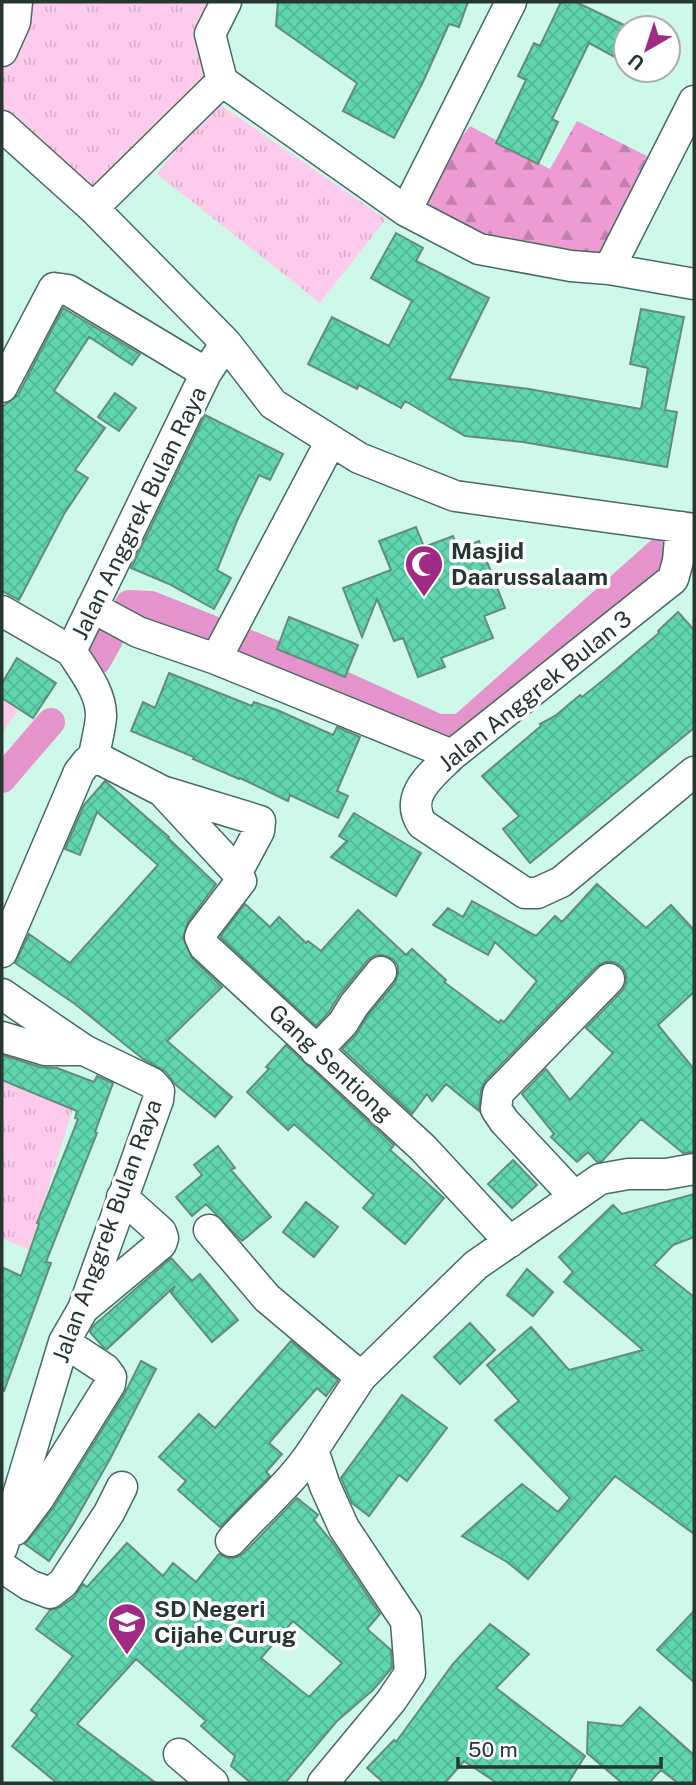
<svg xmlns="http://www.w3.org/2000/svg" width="696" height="1785" font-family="'Public Sans',sans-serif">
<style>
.green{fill:#fecbec}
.forest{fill:url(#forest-firs)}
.park{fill:url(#park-tufts)}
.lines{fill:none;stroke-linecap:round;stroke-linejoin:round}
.canal{stroke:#e593cb;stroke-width:28}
.building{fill:url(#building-cross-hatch);stroke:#648c7d;stroke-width:2;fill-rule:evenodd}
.minor-casing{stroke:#456c5e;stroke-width:33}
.minor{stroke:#fff;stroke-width:30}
.labels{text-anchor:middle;stroke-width:7;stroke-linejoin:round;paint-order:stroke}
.street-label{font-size:23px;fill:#263630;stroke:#fff}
.poi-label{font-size:23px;font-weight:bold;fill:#263630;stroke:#fff;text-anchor:start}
</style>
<defs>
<pattern id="forest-firs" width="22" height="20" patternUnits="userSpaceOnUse" patternTransform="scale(1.75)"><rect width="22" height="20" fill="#ee9bd3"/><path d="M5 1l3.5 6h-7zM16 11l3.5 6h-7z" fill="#c17fac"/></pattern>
<pattern id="park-tufts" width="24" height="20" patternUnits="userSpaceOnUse" patternTransform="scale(1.75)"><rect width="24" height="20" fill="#fecbec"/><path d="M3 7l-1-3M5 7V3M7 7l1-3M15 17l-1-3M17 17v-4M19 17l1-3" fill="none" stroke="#daafcb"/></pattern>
<pattern id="building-cross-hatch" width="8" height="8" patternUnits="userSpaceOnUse" patternTransform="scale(1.75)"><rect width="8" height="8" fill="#5fd6b0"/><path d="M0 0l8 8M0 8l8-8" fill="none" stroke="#52b898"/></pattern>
</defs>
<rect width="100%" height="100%" fill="#cef9e8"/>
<path class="green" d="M2 698 20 708 2 733Z"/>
<path class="forest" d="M577 121 663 164 609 269 571 266 406 211 470 126 550 169Z"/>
<path class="park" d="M30 2H220L222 81 93 208 2 126V51Z
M215 101 386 219 320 303 157 174Z
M2 1082 73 1108 29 1250 2 1238Z"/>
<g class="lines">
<path class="canal" d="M97 661 129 604 151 605 281 657 438 728H461L659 552 694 558
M2 779 51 722"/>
</g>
<path class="building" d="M278 2H468L459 27 449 24 423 82 394 138 343 111 357 83 276 26Z
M561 2H576L626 26V63L589 43 552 119 558 122 538 164 496 143 526 80 518 76 534 43 540 46Z
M396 233 423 248 416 261 489 298 449 379 529 389 641 409 648 368 630 364 641 309 684 317 665 410 677 412 667 467 523 442 465 436 405 401 401 408 359 385 357 389 308 364 332 317 389 346 412 301 371 278Z
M63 308 140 354 132 365 89 337 54 391 105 428 75 470 88 478 64 514 19 600 2 591V407L18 395Z
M115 393 136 408 119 431 98 417Z
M205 415 283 454 270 480 259 475 237 521 217 570 231 578 214 609 169 584 131 568Z
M416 527 424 547 453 536 458 549 479 541 505 608 484 616 493 638 441 658 445 667 418 677 403 638 394 641 377 599 362 637 343 588 391 570 379 541Z
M678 612 694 630V728L530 863 503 829 519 816 482 776 541 726 540 724 555 716 580 695 582 697 607 677 659 633 658 631Z
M289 617 358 645 345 677 277 649Z
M17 658 56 683 33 718 2 698V683Z
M169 673 252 706 254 702 277 710 333 735 337 727 360 737 337 791 348 796 338 818 290 795 288 801 240 778 239 779 193 759 194 757 131 731 143 702 155 708Z
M105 781 169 837 168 838 216 884 188 922 183 938 192 958 222 987 167 1041 232 1097 215 1117 176 1085 165 1071 143 1059 75 1004 15 963 29 934 70 963 158 865 97 812 80 855 65 849 84 805Z
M354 813 421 853 396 896 331 857 347 841 339 836Z
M597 884 646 928 671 905 694 930V992L658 1025 694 1069V1152L683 1153 641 1119 602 1161 597 1162 588 1152 577 1162 551 1137 554 1134 522 1094 546 1069 570 1100 613 1053 586 1028 622 991 626 984V974L622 967 614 962H605L596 967 485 1081 481 1091 479 1111 446 1084 432 1101 427 1094 412 1114 342 1049 356 1035 368 1015 395 983 398 974V966L393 959 383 955 374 956 368 960 340 994 329 1012 316 1026 220 937 245 904 270 927 279 917 306 943 308 941 321 951 358 910 406 955 412 949 446 980 444 982 499 1023 501 1020 504 1022 537 981 495 942 488 955 433 925 448 908 463 917 472 901 536 936 555 916 562 922Z
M286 1045 394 1145 390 1150 444 1198 405 1244 363 1208 374 1195 294 1124 288 1130 247 1092 269 1069 266 1067Z
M2 1055 40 1067 57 1068 94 1082 97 1076 113 1083 95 1132 97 1133 46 1262 51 1263 4 1391 2 1390V1267L21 1276 39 1224 37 1223 78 1119 75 1118 77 1111 2 1080Z
M218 1146 235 1168 231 1170 271 1217 242 1241 206 1204 192 1216 176 1197 202 1175 194 1165Z
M513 1160 537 1185 512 1208 488 1184Z
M694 1194V1237L673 1245 654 1265 694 1297V1534L615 1476 528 1579 507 1562 462 1536 522 1484 558 1512 570 1498 495 1420 519 1401 487 1365 531 1327 569 1370 643 1350 564 1282 573 1272 559 1257 613 1205 622 1214Z
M306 1202 338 1227 314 1257 283 1232Z
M171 1258 192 1281 200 1274 238 1320 212 1342 171 1293 175 1286 107 1349 104 1348 90 1332 93 1326Z
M527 1269 553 1292 533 1316 507 1295Z
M470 1323 495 1350 460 1384 434 1357Z
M291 1341 338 1380 326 1396 317 1388 269 1443 282 1454 266 1472 270 1476 220 1527 178 1490 186 1481 159 1457 199 1414 215 1428Z
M141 1361 156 1369 110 1459 72 1526 49 1561 25 1544 54 1507 125 1393Z
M402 1395 447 1428 407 1481 399 1475 369 1516 352 1503 341 1478Z
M297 1498 318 1515 314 1520 332 1542 380 1614 367 1629 391 1650 392 1668 373 1690 337 1721 285 1783H251L231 1766 235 1756 201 1726 206 1721 136 1659 77 1724 156 1783H57L12 1746 37 1715 31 1710 73 1656 36 1629 50 1610 60 1607 74 1597 83 1584 87 1587 127 1543 163 1576 173 1563 196 1582 219 1554 228 1558 237 1557 244 1553ZM293 1621 342 1663 309 1697 261 1658Z
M694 1611V1682L657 1650Z
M490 1624 529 1654 496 1688 585 1756 568 1783H497L464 1761 445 1783H384L367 1768 394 1740 396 1742 453 1664Z
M640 1707 694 1755V1783H678L661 1770 649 1783H622L587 1753 588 1722 622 1726Z"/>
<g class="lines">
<g class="minor-casing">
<path id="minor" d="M2 51 15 22 17 2
M222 81 406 211 479 249 571 266 609 269 694 284
M2 126 93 208 226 343 273 404 359 458 455 496 694 529
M93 208 222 81 210 34 226 2
M406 211 511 2
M609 269 694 101
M2 387 54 288 68 290 206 373
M681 527 678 561 673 579 452 755C433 774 403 795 422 824L525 893H537L561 882 694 772
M92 607 138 632 216 659 452 755
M2 611 71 651
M216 659 331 441
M94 756 162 791 260 821 259 831 237 872
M162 791 237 872 241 881 202 932 200 937 204 946 423 1148 510 1242
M2 952 79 772 87 762 94 756C96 743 100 730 101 717 102 693 83 670 71 651L206 373 226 343
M2 994 84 1050 152 1083 159 1091 158 1100 83 1309 64 1342 2 1548
M2 1037 45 1050H84
M316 1051 343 1023 354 1005 381 972
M574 1196 504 1121 496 1109 498 1093 609 979
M209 1230 267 1298 361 1377
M83 1309 161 1244 163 1238 161 1232 122 1197
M15 1530 39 1498 110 1384 111 1377 105 1369 64 1342
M231 1541C258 1510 291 1484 313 1450
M2 1567 29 1585 50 1593 63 1583 109 1513 122 1487
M179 1754 213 1783
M323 1783 391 1701 410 1673 406 1621 344 1528 325 1486 313 1450 361 1377 476 1265 600 1179 628 1174H666L694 1169"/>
</g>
<use href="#minor" class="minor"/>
</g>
<defs>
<g id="mosque-pin" transform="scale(2.0125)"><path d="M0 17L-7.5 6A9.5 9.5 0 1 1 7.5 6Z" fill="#a12b84" stroke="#fff"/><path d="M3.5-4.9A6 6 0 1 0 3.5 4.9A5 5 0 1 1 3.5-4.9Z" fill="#fff"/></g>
<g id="school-pin" transform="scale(2.0125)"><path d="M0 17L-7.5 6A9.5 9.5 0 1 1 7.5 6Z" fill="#a12b84" stroke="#fff"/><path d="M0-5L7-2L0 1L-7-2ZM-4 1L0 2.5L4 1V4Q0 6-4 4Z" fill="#fff"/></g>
</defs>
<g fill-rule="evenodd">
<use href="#mosque-pin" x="424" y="564"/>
<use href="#school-pin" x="127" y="1622"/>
</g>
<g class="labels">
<g class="street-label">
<text transform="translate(139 513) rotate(-64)" y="8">Jalan Anggrek Bulan Raya</text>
<text transform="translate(535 691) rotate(-39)" y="8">Jalan Anggrek Bulan 3</text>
<text transform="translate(331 1063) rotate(43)" y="8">Gang Sentiong</text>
<text transform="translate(107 1231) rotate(-70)" y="8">Jalan Anggrek Bulan Raya</text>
</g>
<g class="poi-label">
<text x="451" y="559">Masjid<tspan x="451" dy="26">Daarussalaam</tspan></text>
<text x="154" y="1617">SD Negeri<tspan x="154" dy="26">Cijahe Curug</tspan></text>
</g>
</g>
<rect width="696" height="1785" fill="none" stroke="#263630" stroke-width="7"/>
<g transform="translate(647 49) rotate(219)"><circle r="33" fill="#ffffff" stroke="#a8afac" stroke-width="2"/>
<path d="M0-5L12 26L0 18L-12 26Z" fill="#a12b84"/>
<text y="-10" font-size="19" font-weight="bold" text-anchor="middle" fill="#263630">U</text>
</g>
<path d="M458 1757v10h203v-10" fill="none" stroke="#263630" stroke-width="3.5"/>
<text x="468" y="1757" font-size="21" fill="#263630" stroke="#ffffff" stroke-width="5" paint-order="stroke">50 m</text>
</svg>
